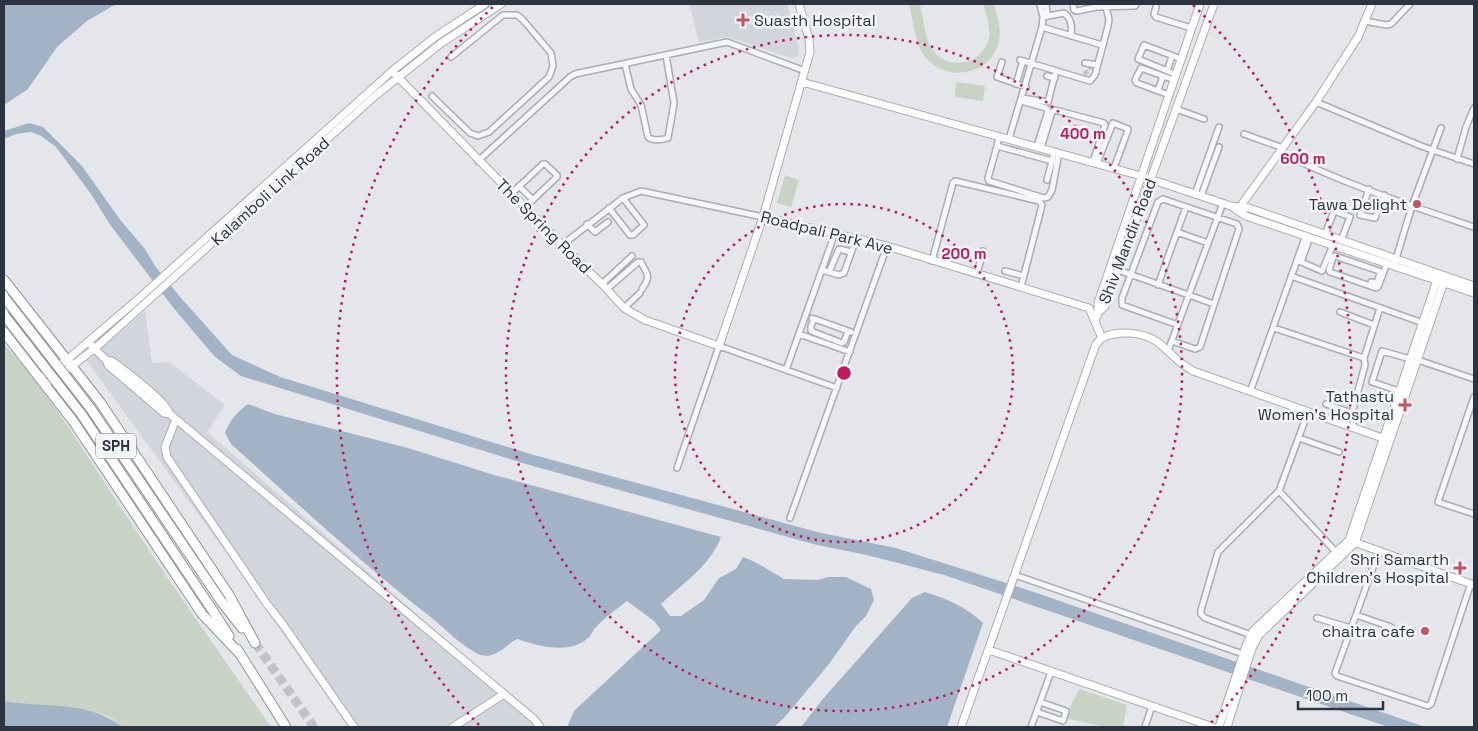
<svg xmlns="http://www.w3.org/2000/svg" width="1478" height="731" font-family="'Space Grotesk',sans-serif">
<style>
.built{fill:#d2d5dc}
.green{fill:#c9d3c5}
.water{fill:#a2b3c6}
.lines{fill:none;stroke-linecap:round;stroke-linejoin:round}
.street-tunnel{stroke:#bfc2c8;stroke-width:5;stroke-dasharray:5 2.5;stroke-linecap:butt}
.highway-tunnel{stroke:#bfc2c8;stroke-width:9;stroke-dasharray:9 4.5;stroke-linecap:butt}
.street-casing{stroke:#a9adb4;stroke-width:8}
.secondary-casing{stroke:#a9adb4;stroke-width:9}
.highway-casing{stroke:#8c939f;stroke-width:11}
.street{stroke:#f6f7f9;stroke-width:5}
.secondary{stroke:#fff;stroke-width:7}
.highway{stroke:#fff;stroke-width:9}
.highway-bridge-casing{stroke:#8c939f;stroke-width:11;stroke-linecap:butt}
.highway-bridge{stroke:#fff;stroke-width:9}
.ring{fill:none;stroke:#c2185b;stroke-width:2.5;stroke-dasharray:2.5 5}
.poi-dot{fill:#c25564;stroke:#f3f5f8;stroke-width:2}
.labels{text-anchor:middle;stroke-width:5;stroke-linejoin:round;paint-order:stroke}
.shield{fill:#f3f5f8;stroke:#686e78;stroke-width:1}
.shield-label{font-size:15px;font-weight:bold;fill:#2d3441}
.poi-label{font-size:16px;fill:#2d3441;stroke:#f3f5f8;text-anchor:end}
.street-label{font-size:16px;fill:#2d3441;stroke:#f3f5f8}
.centre{fill:#c2185b;stroke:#f3f5f8;stroke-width:2.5}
.ring-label{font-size:15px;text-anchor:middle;font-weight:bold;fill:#c2185b;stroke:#f3f5f8;stroke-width:5;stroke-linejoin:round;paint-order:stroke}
</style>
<rect width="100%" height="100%" fill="#e4e6ea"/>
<path class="built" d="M689 4H787L798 45 799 55 797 57 791 58 728 37 699 42Z
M145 311 152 363 169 362 225 405 207 432 533 715 542 727H348L227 554 87 361Z"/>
<path class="green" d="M909 4H920C923 16 925 39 932 49 947 72 983 65 989 38 991 27 986 14 983 4H994C997 16 1002 29 999 41 991 76 944 84 924 55 915 43 913 19 909 4Z
M956 82 985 86 983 101 955 97Z
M785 175 799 180 791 207 777 203Z
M4 344C51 394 87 456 125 514 172 586 222 656 271 727H123C118 724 113 718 107 716 74 704 39 707 4 701Z
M1079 689 1127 705 1123 727H1106L1065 718Z"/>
<path class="water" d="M4 4H116L87 21 57 47 28 89 4 105Z
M29 123 43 127 82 166 121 221 145 249 155 266 181 298 232 355 280 377 534 455 821 533 896 548 1025 589 1425 727H1388L944 575 867 555 817 545 526 464 241 376 214 356 172 306 111 226 91 194 56 147 41 136 31 132 16 134 4 139V131Z
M248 404 275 414 408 448 494 475 721 537C711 565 682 584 661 604L670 616H681L704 600 719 578 736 569 743 557 755 562 784 579 818 580 828 577H846L871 589 874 600 866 616 856 626 829 664 784 718 774 727H567L574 711 661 630 654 621 627 601C617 609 605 617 597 626 593 629 592 635 588 638 570 655 538 646 517 639 506 645 495 659 481 655 465 649 445 629 432 618 362 564 297 503 231 444L225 433C230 420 236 413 248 404Z
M925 592C948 599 966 607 983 623L947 727H801L822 700 912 598Z
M4 701C46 708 87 700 123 727H4Z"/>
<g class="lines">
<path class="street-tunnel" d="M1084 74 1090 70 1091 65"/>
<path class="highway-tunnel" d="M255 643 314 727"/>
<g class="street-casing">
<path id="street" d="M1073 4 1074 10 1077 11 1096 7 1095 4
M1040 5H1046L1047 12 1042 13
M1096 7 1135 6 1136 4
M1156 7 1154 14 1156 17 1191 28
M1043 17 1064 13C1072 19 1072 27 1071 36
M1365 21 1386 25 1391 24 1410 4
M1042 27 1102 45
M1020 60 1090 81 1095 75 1108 26 1109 19 1105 4
M1002 62 997 77 1026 87
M1085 63 1097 65
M625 64 631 89 641 105 648 137C652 141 662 140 668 138L674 103 666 55
M1167 71 1172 56
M1175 74 1138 59 1144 45 1181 59
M1047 76 1055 78
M1016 84 1023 61
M1158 90 1163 76
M1169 95 1137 83 1135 80 1141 68 1174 80
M432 96 470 133 478 136 489 132 549 77 553 66 551 53 523 20 517 15H503L451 57
M1022 98 1048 102 1056 71
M1021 101 1046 108 1048 111 1037 146
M1316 102 1421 146 1474 164
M1176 109 1204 119
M1244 134 1283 148
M999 136 997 146 1052 161 1054 152
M1009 139 1042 27 1043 17 1040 4
M997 146 988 178 989 181 1044 198 1048 197 1052 190 1059 153
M1041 148 1052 112 1055 110 1104 123 1105 125 1093 162
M1280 152C1341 183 1409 205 1474 227
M1457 159 1466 127 1474 108
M478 161 570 77 575 74 727 42 805 71
M1097 163 1113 123 1128 129V130L1114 168
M1047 180 1052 161 1055 162
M519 186 533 200
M1369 189 1360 215 1375 218 1384 195
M512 193 543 164H545L557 175V177L525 207
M1195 194 1219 127
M1201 196 1219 147
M609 208 630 235H633L644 225 623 198
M587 224 595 232 608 222
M1177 232 1208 243
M1325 235 1334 211 1350 217 1341 241
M1310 237 1301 262 1322 271 1333 245
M562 245 623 198 641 191 763 217
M932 261 953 183 955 181 1039 201 1042 205 1021 287
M1395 262 1412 206 1441 128
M822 270 839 275 844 273 856 239
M1118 270 1214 304
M1005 271 1024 276
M829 272 839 249 851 252
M977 274 983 251
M1291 276 1423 323
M1371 282 1377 283 1380 273 1379 271 1335 256 1333 257 1329 270 1330 272 1376 288 1378 287 1387 263
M602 284 632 256
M1158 285 1186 207
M607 289 638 262H641C648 276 651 276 642 289
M624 308 640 293
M1340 312 1374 325
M812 318 851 332
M814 319 811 326V331L842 343 844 342 848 331
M1274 328 1364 358
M799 334 850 352
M1172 341 1195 349 1200 347 1239 229 1237 224 1163 199 1158 202 1122 298V305L1178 325
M1168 351 1223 203
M1418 360 1474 379
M786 370 835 233
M1399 391 1372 382 1382 351 1410 359
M1250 392 1306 235
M1474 397 1438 502 1474 514
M1326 404 1352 413
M1354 427 1352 413 1365 365 1364 358 1380 308
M1299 438 1339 452
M677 468 719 346 837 388
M1279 491 1336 552
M790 518 887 246
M1379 551 1335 673 1337 676 1428 706 1431 704 1471 583
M1015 575 1243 654
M1356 615 1391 627
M1317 618 1351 628
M1251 635 1205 618 1201 614V610L1218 552 1279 491 1308 412
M1037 712 1063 721 1066 711 1040 702
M1031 727 1051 672
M1145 727 1152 706"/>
</g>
<g class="secondary-casing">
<path id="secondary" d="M392 71 562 245 602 284 624 308 645 320 719 346 763 217 810 52 809 39 799 4
M802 82 1141 176 1231 206 1246 216 1474 293
M1231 206 1249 208 1474 286
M1239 208 1316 102 1358 37 1372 4
M763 217 887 246 1089 308 1102 338 1096 344 961 727
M1098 313V303L1200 4
M1095 321 1098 313 1105 306 1214 4
M1102 338C1118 330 1141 332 1156 341 1165 347 1172 356 1180 362 1184 366 1189 368 1193 371L1388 440
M92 346 106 360 108 365 164 413 170 414C164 399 126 372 112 361L106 360
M40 378 68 359 137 300 392 71 435 37 485 4
M45 384 72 366 100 344 375 96 440 44 501 4
M170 414 534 719 540 727
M176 419 165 447 167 457 267 604 284 626 354 727
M1351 541 1474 585
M989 650 1213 727
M453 727 504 694
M1219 727 1246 646 1253 631 1349 540 1439 274
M1227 727 1252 648 1259 635 1355 543 1446 276"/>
</g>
<g class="highway-casing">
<path id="highway" d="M4 280 100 402 229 595 255 643
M4 332 73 421 202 614 239 653
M221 601 242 628
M211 608 229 636
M237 649 286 727"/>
</g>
<use href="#street" class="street"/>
<use href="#secondary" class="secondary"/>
<use href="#highway" class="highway"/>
<g class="highway-bridge-casing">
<path id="highway-bridge" d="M4 297 91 409 221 601
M4 315 82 415 211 608"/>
</g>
<use href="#highway-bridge" class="highway-bridge"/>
</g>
<g class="ring">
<circle cx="844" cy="373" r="169"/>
<circle cx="844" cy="373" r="338"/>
<path d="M479 725A507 507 0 0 1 495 5M1193 5A507 507 0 0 1 1209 725"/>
</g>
<g class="poi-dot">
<path d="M740.5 12.5h5v5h5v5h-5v5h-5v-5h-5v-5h5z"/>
<circle cx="1417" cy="204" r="5"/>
<path d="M1402.5 397.5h5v5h5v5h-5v5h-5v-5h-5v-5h5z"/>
<path d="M1457.5 560.5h5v5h5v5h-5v5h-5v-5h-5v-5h5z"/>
<circle cx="1425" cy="631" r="5"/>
</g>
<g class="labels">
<rect class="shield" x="96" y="433.5" width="40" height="25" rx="4"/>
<g class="shield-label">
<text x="116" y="451">SPH</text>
</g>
<g class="poi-label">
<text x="754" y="26" text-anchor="start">Suasth Hospital</text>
<text x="1407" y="210">Tawa Delight</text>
<text x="1394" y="402">Tathastu<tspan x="1394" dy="18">Women's Hospital</tspan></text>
<text x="1449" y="565">Shri Samarth<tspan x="1449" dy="18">Children's Hospital</tspan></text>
<text x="1415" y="637">chaitra cafe</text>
</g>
<g class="street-label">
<text transform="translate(270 191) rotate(-42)" y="6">Kalamboli Link Road</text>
<text transform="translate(544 226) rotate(45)" y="6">The Spring Road</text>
<text transform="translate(827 232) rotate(14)" y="6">Roadpali Park Ave</text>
<text transform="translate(1127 241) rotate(-69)" y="6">Shiv Mandir Road</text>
</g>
</g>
<circle cx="844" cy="373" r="8" class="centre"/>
<g class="ring-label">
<text x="1083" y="139">400 m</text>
<text x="1303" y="164">600 m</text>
<text x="964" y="259">200 m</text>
</g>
<rect width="1478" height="731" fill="none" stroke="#2d3441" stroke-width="10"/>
<path d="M1298 701v8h85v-8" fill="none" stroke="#2d3441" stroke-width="2.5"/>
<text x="1306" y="701" font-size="15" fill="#2d3441" stroke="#f3f5f8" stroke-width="4" paint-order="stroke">100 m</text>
</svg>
